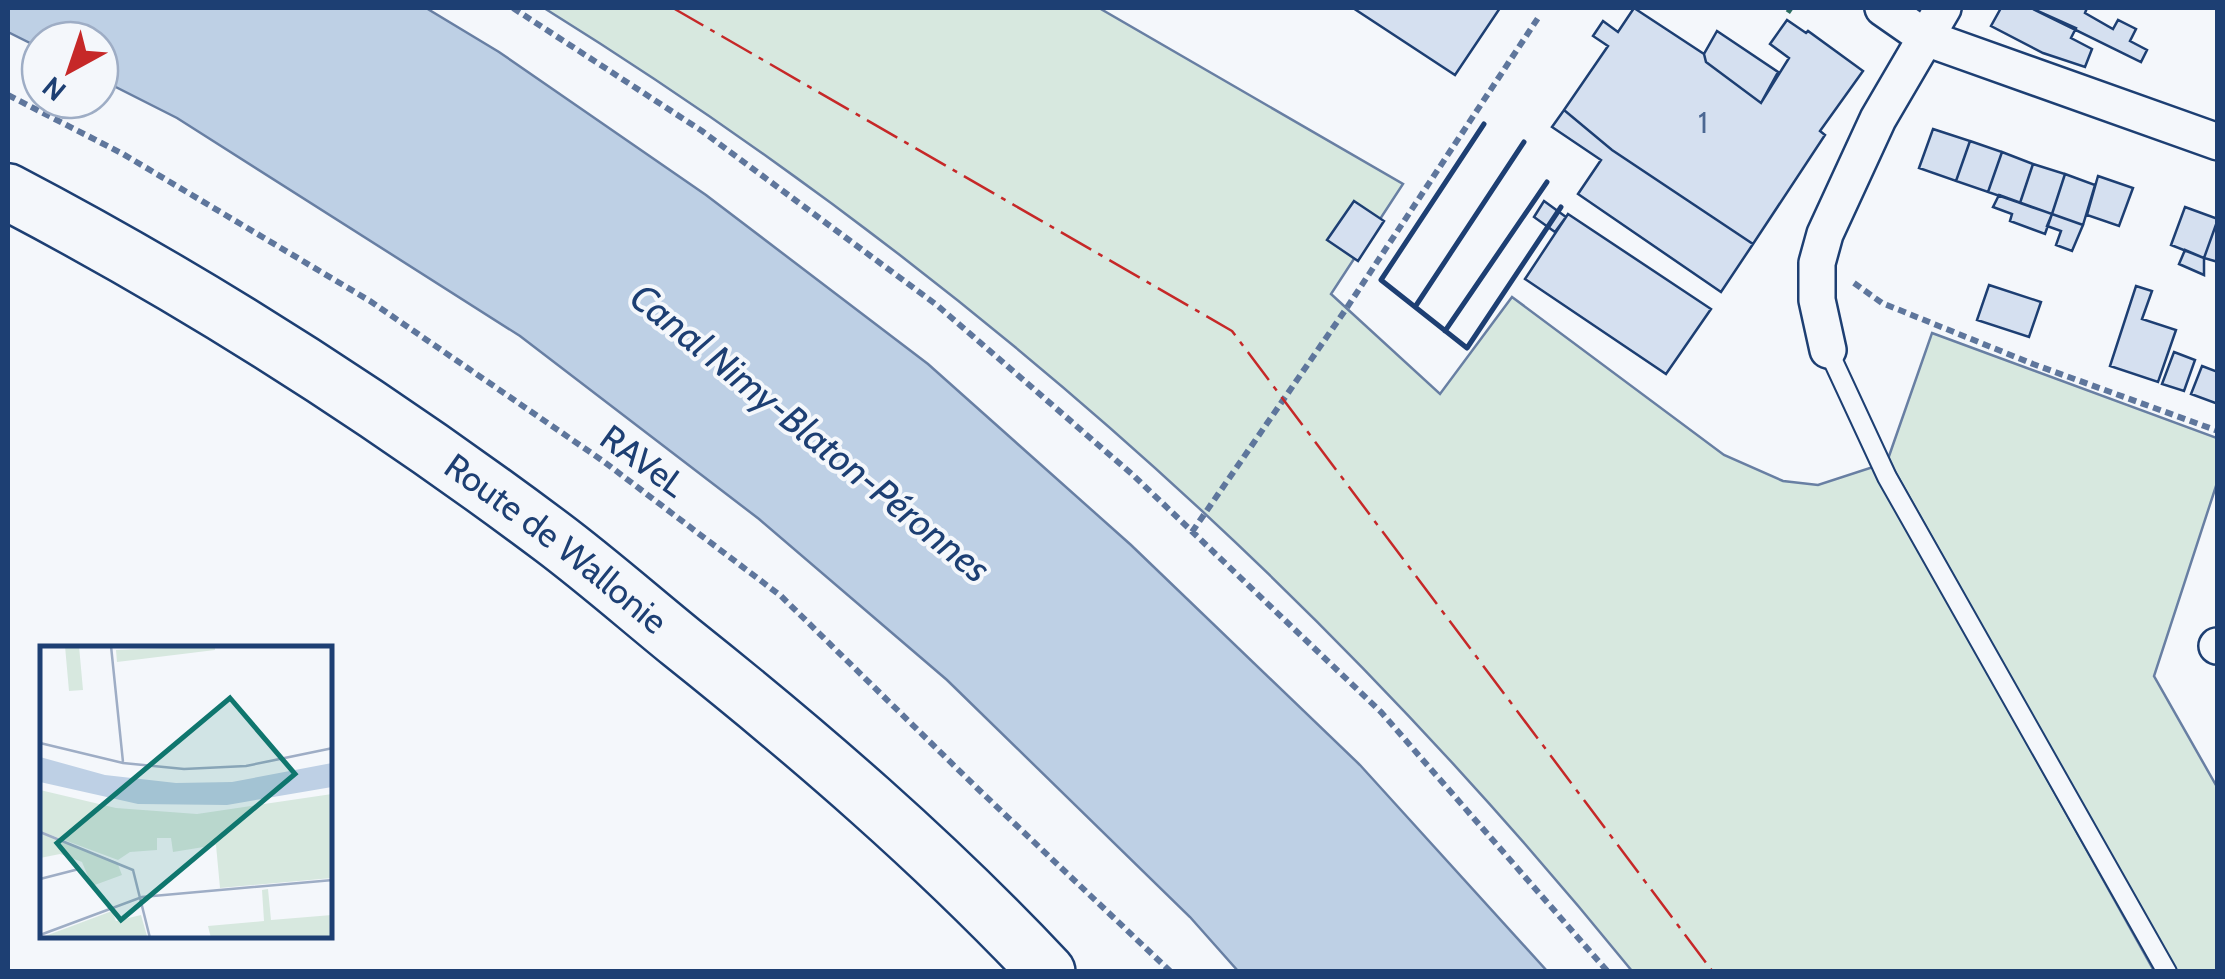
<svg xmlns="http://www.w3.org/2000/svg" width="2225" height="979" font-family="Cabin,sans-serif">
<style>
.green{fill:#d7e8df;stroke:#687fa3;stroke-width:2.5}
.water{fill:#bed0e5;stroke:#687fa3;stroke-width:2.5}
.building{fill:#d5e0f0;stroke:#1d3f73;stroke-width:2.5}
.lines{fill:none;stroke-linecap:round;stroke-linejoin:round}
.lane-casing{stroke:#1d3f73;stroke-width:22}
.street-casing{stroke:#1d3f73;stroke-width:40}
.primary-casing{stroke:#1d3f73;stroke-width:60}
.path{stroke:#5e769c;stroke-width:6;stroke-dasharray:8 5;stroke-linecap:butt}
.lane{stroke:#f4f7fb;stroke-width:18}
.street{stroke:#f4f7fb;stroke-width:35}
.primary{stroke:#f4f7fb;stroke-width:55}
.hedge{stroke:#2c6c60;stroke-width:8;stroke-dasharray:5 8;stroke-linecap:butt}
.wall{stroke:#1d3f73;stroke-width:5}
.power{stroke:#c62828;stroke-width:2.5;stroke-dasharray:35 8 5 8;stroke-linecap:butt}
.labels{text-anchor:middle;stroke-width:8;stroke-linejoin:round;paint-order:stroke}
.number-label{font-size:30px;fill:#4b6792}
.street-label{font-size:35px;fill:#1d3f73;stroke:#f4f7fb}
.water-label{font-size:38px;font-style:italic;fill:#1d3f73;stroke:#f4f7fb}
.inset-road{fill:none;stroke:#9eadc5;stroke-width:2.5}
.view{fill:#0f766e;fill-opacity:0.15;stroke:#0f766e;stroke-width:5}
.inset-edge{fill:none;stroke:#1d3f73;stroke-width:5}
</style>
<rect width="100%" height="100%" fill="#f4f7fb"/>
<path class="green" d="M544 8H1099L1403 184 1331 294 1440 394 1512 297 1724 455 1783 481 1818 485 1873 467 2154 971H1632C1324 592 960 267 544 8Z
M1932 333 2217 438V483L2154 676 2217 787V971H2175L1888 459Z"/>
<path class="water" d="M8 8H426L499 52 706 195 928 364 1131 545 1360 765 1547 971H1238L1190 917 947 680 759 519 520 336 177 118 100 79V40H40V48L8 32Z"/>
<path class="building" d="M1353 8H1500L1455 75Z
M1634 8 1704 54 1706 62 1761 103 1789 58 1770 44 1787 20 1806 33 1808 31 1863 71 1820 131 1825 135 1753 244 1612 150 1564 110 1608 46 1593 36 1603 21 1618 32Z
M2001 8H2031L2076 28 2071 38 2092 49 2085 67 2043 53 1991 26Z
M2031 8H2087L2085 13 2113 29 2118 20 2136 29 2130 41 2147 50 2141 62Z
M1717 31 1778 72 1761 103 1706 62 1704 54Z
M1564 110 1612 150 1753 244 1721 292 1578 194 1601 160 1552 127Z
M1933 129 1970 141 1956 181 1919 168Z
M1970 141 2002 152 1988 192 1956 181Z
M2002 152 2033 164 2020 203 1988 192Z
M2033 164 2065 174 2052 214 2020 203Z
M2065 174 2095 185 2083 225 2052 214Z
M2098 176 2133 188 2119 226 2087 215Z
M1999 195 2052 214 2045 234 2010 221 2012 214 1993 207Z
M1354 201 1384 221 1358 261 1327 240Z
M1544 201 1566 217 1555 232 1534 217Z
M2185 207 2218 219 2204 258 2171 245Z
M1568 214 1711 309 1666 374 1525 279Z
M2052 214 2083 225 2072 251 2056 245 2061 231 2047 226Z
M2218 219V262L2204 258Z
M2185 250 2204 258V275L2179 264Z
M1989 285 2041 302 2029 337 1977 320Z
M2136 286 2152 291 2142 319 2176 330 2158 382 2110 366Z
M2174 352 2195 360 2184 391 2162 384Z
M2202 366 2218 372V404L2191 394Z"/>
<g class="lines">
<g class="lane-casing">
<path id="lane" d="M1828 350 1887 477 2167 972"/>
</g>
<g class="street-casing">
<path id="street" d="M1883 8 1926 38 2218 142
M1828 350 1817 300V263L1825 234 1878 119 1943 8
M2217 646H2218"/>
</g>
<g class="primary-casing">
<g id="primary">
<path id="s1" d="M8 192C197 291 380 408 552 537 596 570 638 607 681 642 810 745 934 852 1047 972"/>
</g>
</g>
<path class="path" d="M513 8 702 131 938 306 1133 475 1381 712 1608 972
M8 95 123 154 370 301 603 461 781 596 977 788 1171 972
M1854 283 1882 303 2033 364 2218 431
M1192 532 1346 309 1540 15"/>
<use href="#lane" class="lane"/>
<use href="#street" class="street"/>
<use href="#primary" class="primary"/>
<path class="hedge" d="M1788 8 1794 12"/>
<path class="wall" d="M1484 124 1381 280 1467 348 1561 207
M1415 307 1524 142
M1445 331 1547 182"/>
<path class="power" d="M673 8 1232 331 1713 972"/>
</g>
<g class="labels">
<g class="number-label">
<text x="1703" y="133">1</text>
</g>
<g class="street-label">
<text transform="translate(643 461) rotate(36)" y="12">RAVeL</text>
<text dy="12" stroke="none"><textPath href="#s1" startOffset="652">Route de Wallonie</textPath></text>
</g>
<g class="water-label">
<text transform="translate(810 433) rotate(39)" y="13">Canal Nimy-Blaton-Péronnes</text>
</g>
</g>
<g transform="translate(40 646)">
<rect width="292" height="292" fill="#f4f7fb"/>
<path d="M25 0H39L43 44 29 45ZM175 0V4L77 16 76 4ZM0 144 76 162 157 168 292 148V232L180 242 176 199 133 206 131 192H117V204L90 206 78 214 0 185ZM0 187 77 216 82 229 52 240 42 216 20 208 0 212ZM228 243 231 274 292 269V292H171L168 280 224 275 222 244ZM72 265 76 275 101 269 107 290 0 292Z" fill="#d7e8df"/>
<path d="M0 111 65 129 136 137 192 136 292 117V141L187 159 98 158 0 136Z" fill="#bed0e5"/>
<path class="inset-road" d="M71 0 83 116M0 97 83 117 144 123 206 120 293 102M0 186 93 224 110 292M0 233 39 223M0 289 102 251 293 234"/>
<path class="view" d="M190 52 255 128 81 274 17 197Z"/>
<rect width="292" height="292" class="inset-edge"/>
</g>
<rect width="2225" height="979" fill="none" stroke="#1d3f73" stroke-width="20"/>
<g transform="translate(70 70) rotate(220)"><circle r="48" fill="#f4f7fb" stroke="#9eadc5" stroke-width="2.5"/>
<path d="M0-8L18 38L0 25L-18 38Z" fill="#c62828"/>
<text y="-15" font-size="28" font-weight="bold" text-anchor="middle" fill="#1d3f73">N</text>
</g>
</svg>
